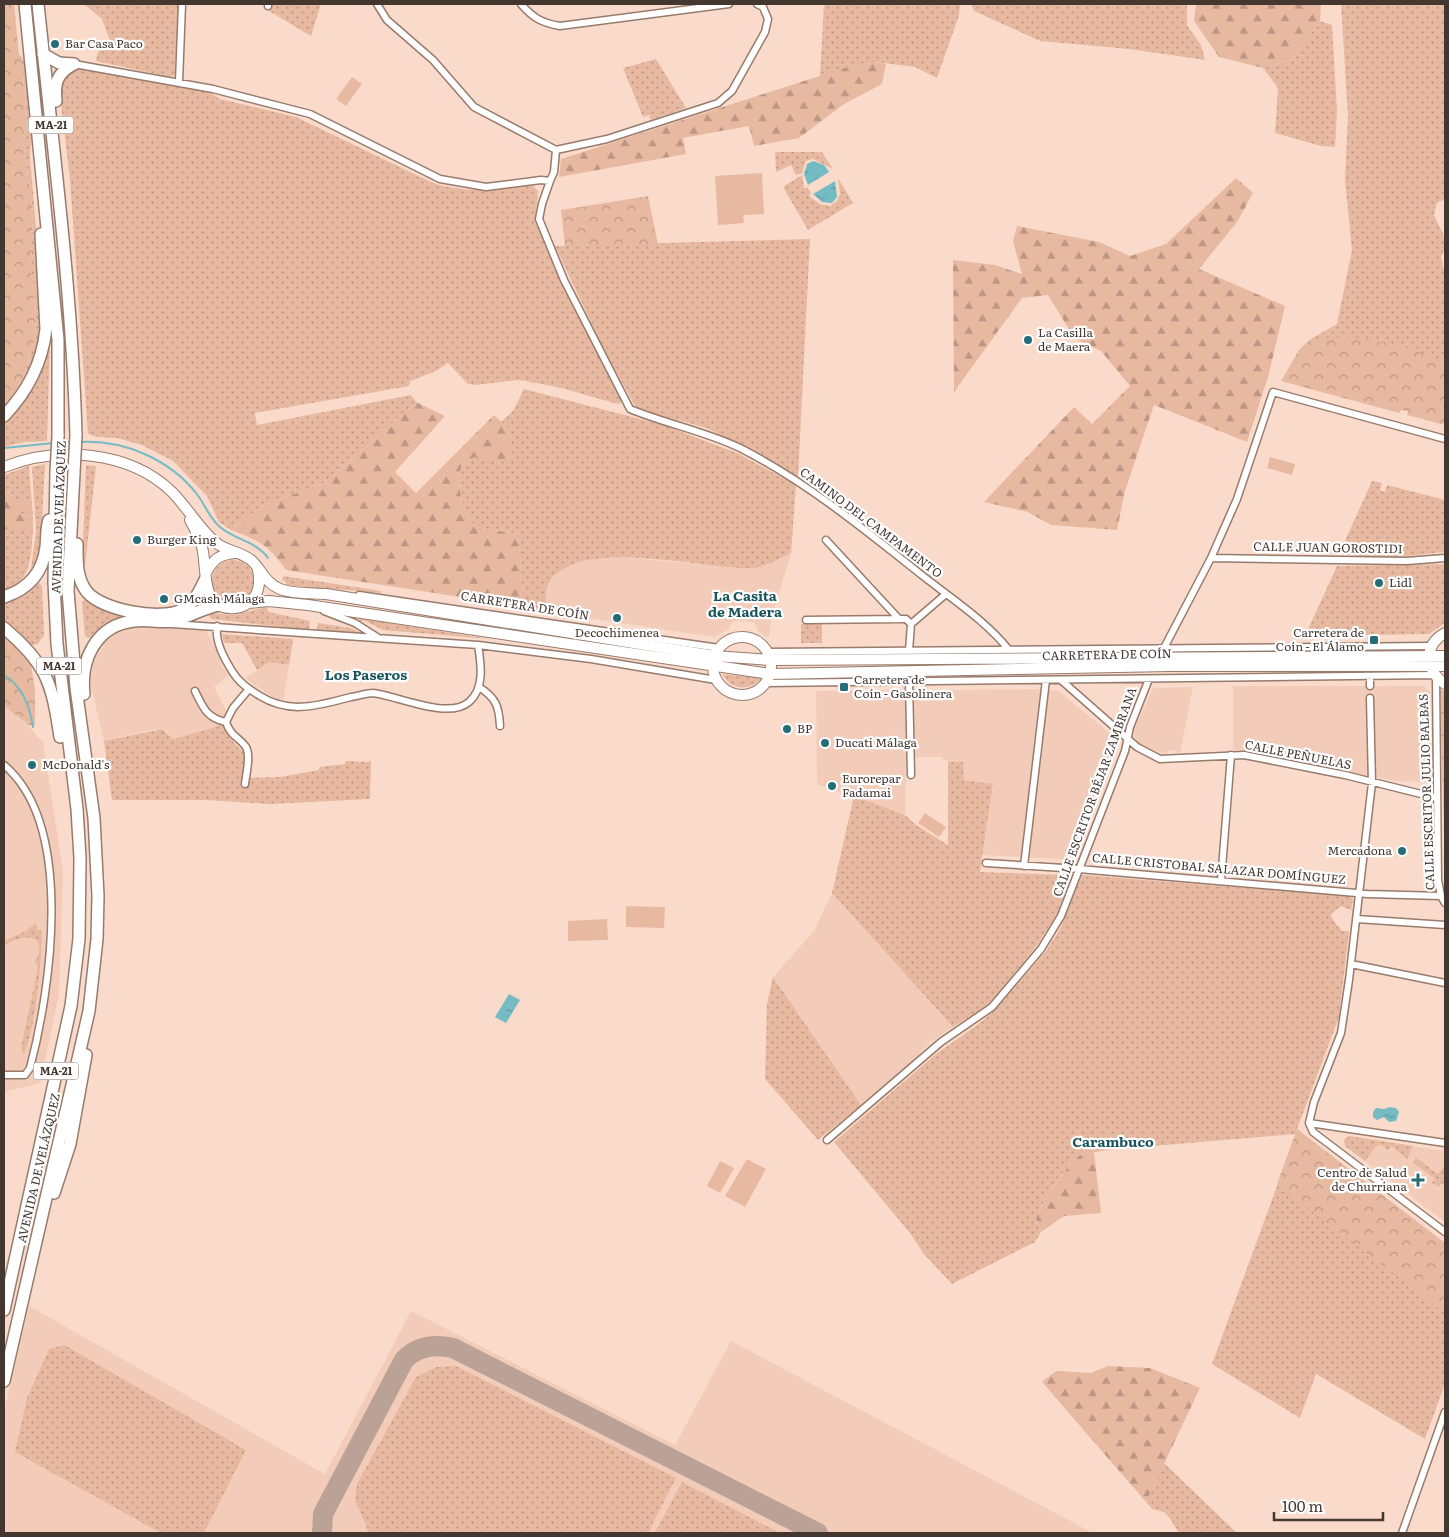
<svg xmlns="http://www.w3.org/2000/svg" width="1449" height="1537" font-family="Literata,serif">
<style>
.built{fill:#f2ccb8}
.grass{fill:url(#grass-dots)}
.forest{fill:url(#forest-firs)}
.park{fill:url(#park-crowns)}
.pitch{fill:#e8b9a1}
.water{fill:url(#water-ripples)}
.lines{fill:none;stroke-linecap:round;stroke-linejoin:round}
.stream{stroke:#74bbc4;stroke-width:2}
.taxiway{stroke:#bba296;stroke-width:20}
.minor-casing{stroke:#977b6c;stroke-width:9}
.primary-casing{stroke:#977b6c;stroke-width:12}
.motorway-casing{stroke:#977b6c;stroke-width:14}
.minor{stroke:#fff;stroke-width:6}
.primary{stroke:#fff;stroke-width:10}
.motorway{stroke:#fff;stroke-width:11}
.motorway-bridge-casing{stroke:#977b6c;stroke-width:14;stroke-linecap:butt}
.motorway-bridge{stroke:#fff;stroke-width:11}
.poi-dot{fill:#256e77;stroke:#fff;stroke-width:2}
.labels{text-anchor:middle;stroke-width:4.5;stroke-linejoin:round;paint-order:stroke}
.shield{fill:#fff;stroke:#7b736e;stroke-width:1}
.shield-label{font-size:11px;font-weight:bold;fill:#433730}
.poi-label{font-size:12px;fill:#433730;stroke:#fff;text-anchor:start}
.street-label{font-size:12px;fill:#433730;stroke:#fff}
.neighbourhood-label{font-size:14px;font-weight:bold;fill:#19545b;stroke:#fff}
</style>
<defs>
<pattern id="grass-dots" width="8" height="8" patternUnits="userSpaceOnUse" patternTransform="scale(1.25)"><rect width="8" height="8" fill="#e8b9a1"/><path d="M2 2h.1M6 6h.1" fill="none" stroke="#be9784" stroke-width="1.8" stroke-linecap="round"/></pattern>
<pattern id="forest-firs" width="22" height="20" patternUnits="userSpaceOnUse" patternTransform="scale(1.25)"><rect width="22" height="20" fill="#e8b9a1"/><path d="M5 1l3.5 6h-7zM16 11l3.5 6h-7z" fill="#be9784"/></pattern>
<pattern id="park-crowns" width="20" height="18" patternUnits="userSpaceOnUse" patternTransform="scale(1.25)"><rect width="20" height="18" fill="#e8b9a1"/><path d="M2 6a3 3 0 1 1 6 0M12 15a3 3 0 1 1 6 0" fill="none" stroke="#be9784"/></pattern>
<pattern id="water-ripples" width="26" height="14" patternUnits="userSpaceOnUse" patternTransform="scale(1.25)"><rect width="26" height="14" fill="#74bbc4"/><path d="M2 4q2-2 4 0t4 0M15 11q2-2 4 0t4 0" fill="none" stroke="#6199a0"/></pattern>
</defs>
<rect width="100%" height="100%" fill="#fadbcb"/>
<path class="built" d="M791 553 771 620 769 638 758 631 754 622 733 621 728 630 714 637 547 612V586L561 568 595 558H629L753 568Z
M141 625 206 631 224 663 221 665 230 674 214 687 227 712 222 725 174 739 166 730 155 729 104 741 90 682 94 661 103 647 101 645 113 634 126 628Z
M270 662 289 665 283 702 276 700 245 678Z
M1233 686H1424L1430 692 1431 778 1425 782 1396 781 1233 749Z
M1193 687 1180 754 1176 751 1170 750 1165 754 1140 744 1134 736V730L1153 688Z
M1040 689 1059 691 1113 736 1116 743V749L1073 860 983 855 993 785 964 780 963 762H948L947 760H943V757H906L905 815 817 784 816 691Z
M4 706 29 725 38 738 43 741 63 871 59 995 40 1083 4 1092Z
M832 893 953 1027 929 1043 902 1073 861 1105 773 977 814 931Z
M1349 1136 1445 1151V1222L1345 1146 1344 1140Z
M29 1306 325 1474 411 1311 675 1445 731 1341 1093 1533H4V1412Z"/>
<path class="grass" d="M84 4H178L176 69 174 76 170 77 96 61 98 52 110 41 102 19Z
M271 4H321L311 36 269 11Z
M824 4H960L959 15 937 78 915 67 875 62 820 77Z
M971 4H1187V25L1201 45 1205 60 1129 49 1040 41 974 11Z
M1341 4H1445V199L1437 203 1434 215 1445 238V248L1441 257 1445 274V375L1299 350 1311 339 1337 324 1352 250 1345 180 1348 116Z
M1320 21 1332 25 1337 111 1335 147 1321 146 1275 133 1278 88 1263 68 1292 60Z
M21 56 25 63 32 127 30 156 43 312 38 356 16 398 14 396 26 371 35 335 36 314 31 269 33 214 22 131 28 130Z
M656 59 686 108 651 120 649 115 643 117 623 68Z
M69 69H79L209 92 220 99 296 117 433 183C469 194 496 189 533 186L538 191 535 222 622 401 619 404 614 403 561 388 531 382 518 380 475 385 468 384 448 363 436 371 410 381 409 386 255 413 257 425 411 395 416 402 326 482 262 506 231 530 219 522 207 496 173 461 142 445 117 438 97 437 88 434 70 180 59 87Z
M775 152H822L833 169 813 159 806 161 802 173 796 175 791 165 776 172Z
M802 175 804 188H808L811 193 809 196 820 204 830 206 837 201 840 194 838 178 853 203 808 230 783 187Z
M810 239 798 477 707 428 644 411 635 406 602 346 555 246Z
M50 337 47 441 23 442 4 447V420Z
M524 389 663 425 737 453 796 485 791 553C779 559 765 567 752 568 705 570 573 534 548 585 545 591 547 604 547 612L524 607 518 534 475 527C460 504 458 493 461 466L475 457 508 428 501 422 513 411Z
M45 464 40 557 35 571 31 568 36 531 32 467Z
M86 465 96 466 85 566 82 567Z
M29 466 33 517 18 513 28 508 29 504 15 499 10 492 4 494V475Z
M1372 481 1382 483 1380 490 1385 492 1387 485 1445 500V552C1412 555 1372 563 1340 552Z
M6 515 27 531 33 527V530C31 554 32 584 4 590V516Z
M212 581a21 21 0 1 1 42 0a21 21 0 1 1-42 0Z
M1444 564 1445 623 1429 634 1305 636 1337 566Z
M283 576 381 591V593C349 589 318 590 286 585V582L282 580Z
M39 583 42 586 44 635 38 644 32 645 4 621V604L13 601Z
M85 599 99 607 121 614V616L104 624 90 638 85 636 82 603Z
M266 607 269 612 310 621 309 630 211 619 208 613 233 615Z
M358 618 490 639 383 630 363 620 361 622Z
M318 623 350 628 367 635 317 631Z
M801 624H822V643H801Z
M222 634 293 639 289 665 270 662 257 670 242 643H224Z
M722 674 761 678C750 692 731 690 722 674Z
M222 725 234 743 244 752 248 778 280 777 319 770V767L345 764 346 761 368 762 371 760 370 799 270 804 206 800H112L104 741 162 729 174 739Z
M948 762H963L964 780 993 784 980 872 1070 875 1057 914 1038 944 990 1004 953 1027 832 893 854 796 905 815 916 825 948 845Z
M1082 875 1348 896 1353 899 1351 910 1341 906 1331 914 1333 920 1342 931H1349L1339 1017 1297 1129 1445 1260V1384L1425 1439 1316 1374 1300 1418 1212 1364 1296 1134 1118 1149 1104 1139C1075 1149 1048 1191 1036 1218L1041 1232 1035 1242 952 1284 924 1254 910 1233 834 1142 936 1054 980 1023 998 1007 1047 950 1061 927Z
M36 923 37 930H42C41 965 37 1021 24 1054L21 1048 38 967 35 960 38 957C46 930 17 936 4 946V941L24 932Z
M773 977 861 1105 818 1140 765 1079 767 1004Z
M1349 1136 1413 1146 1407 1159 1391 1146 1388 1150 1381 1145 1376 1146 1365 1161 1345 1146 1344 1140Z
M1416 1158 1438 1174 1445 1165V1182L1438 1187 1432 1183 1434 1178 1413 1163Z
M64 1345 246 1450 204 1533H161L15 1452 27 1398 49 1349Z
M456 1366 676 1478 648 1533H369L355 1500 357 1484 416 1377 436 1367Z
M1164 1463 1237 1533H1179L1169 1517 1164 1512 1152 1509 1146 1502Z
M682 1482 780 1533H655Z"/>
<path class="forest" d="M1196 4H1321L1320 21 1292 60 1263 68 1219 57 1194 21Z
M875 62 886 64 882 84 844 104 799 138 754 146 749 126 683 138 686 154 559 177 561 159 860 63Z
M1236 178 1253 193 1237 222 1199 269 1285 306 1268 377 1247 442 1154 405 1125 491 1117 530 1051 525 1028 512 984 502 1074 407 1092 424 1130 386 1101 351 1075 339 1048 295 1022 298 954 392 953 260 995 265 1022 274 1013 241 1017 226 1099 242 1130 256 1166 244Z
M416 402 445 416 395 472 416 493 494 415 508 428 511 461 475 457 461 466C458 493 460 504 475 527L518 534 524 607 286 570C269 546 259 540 231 530L262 506 326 482Z
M10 492 15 499H24L29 504 28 509 19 513 33 517V527L27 531 5 529 4 494Z
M1104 1139 1118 1149 1094 1152 1101 1213 1064 1216 1041 1232 1036 1218C1048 1191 1076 1149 1104 1139Z
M1108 1366 1150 1368 1200 1388 1146 1502 1042 1382 1056 1371 1091 1373Z"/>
<path class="park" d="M4 4H14L19 55 21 56 28 130 22 131 33 214 31 269 36 314 35 335 26 371 14 396 4 409Z
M648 196 658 244 565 246 561 210Z
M1352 337 1394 344 1445 361V425L1407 415 1408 411 1401 410 1399 413 1281 381 1299 350 1311 339Z
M4 636 30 659 35 689V725H29L4 706Z
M1440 690 1445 692V885V877Z
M1297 1129 1445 1243V1313L1277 1184Z"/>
<path class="pitch" d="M352 77 362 84 346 106 336 99Z
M762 173 764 214 743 215 744 223 718 225 715 176Z
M1270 457 1295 464 1292 475 1267 468Z
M925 813 946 827 939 837 918 823Z
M626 906 665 907 664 928 626 927Z
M607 919 608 940 568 941V921Z
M747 1159 766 1169 745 1207 725 1196Z
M720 1161 734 1168 720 1193 707 1186Z"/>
<path class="water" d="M813 161 824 165 829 172 808 185 804 174 807 164Z
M835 181 837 197 832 203 822 202 813 194Z
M509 994 520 1000 506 1023 495 1017Z
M1390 1107 1396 1108 1399 1112 1396 1121 1389 1122 1384 1117 1377 1120 1373 1117V1112L1376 1108 1384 1109Z"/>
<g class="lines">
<path class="stream" d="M81 442C124 440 169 459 196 493 205 504 209 518 220 527 235 540 256 541 268 558
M61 443 71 442
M4 448 54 443
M4 675C22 686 30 706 33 727"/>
<path class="taxiway" d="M322 1533 323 1514 404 1360C417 1346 435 1344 453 1348L818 1533"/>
<g class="minor-casing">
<path id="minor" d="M377 4 387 20 433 60 474 107 556 150
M521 4C533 18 542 23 560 26L729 4
M268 6V4
M74 64 213 89 310 114 440 179 486 187 541 180 550 181 554 172 556 150
M179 82 182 4
M556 150 607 139 718 103 732 91 765 32 768 19 763 7 757 4
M550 181 542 204 539 219 564 280 630 409C666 424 705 431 740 448 807 482 865 530 923 576 952 599 986 621 1009 650
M826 540 899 619
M1211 558 1407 561 1445 558
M359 595 719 648
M324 611 355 623 377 637
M806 620 899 619H906L911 624
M172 624 478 645 591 659 716 680
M217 626C215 642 224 658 232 671 239 683 249 689 260 696 291 715 319 705 351 697 358 696 367 693 373 693 398 696 448 720 469 702 485 688 481 664 478 645
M1164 648 1211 558 1237 499 1273 392 1445 439
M909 651 911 624 946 594
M768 652 1431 646
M1370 676V686
M1436 678 1438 880 1441 896 1445 903
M1061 680 1137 747 1160 759 1244 755 1345 775 1437 798
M909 681 911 775
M766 683 1434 675
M479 687C496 698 499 706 500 726
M195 691C203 708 207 718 226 722 231 737 238 736 246 747 251 756 246 774 245 784
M226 722 233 708 249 689
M4 765C75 825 51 988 30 1068L25 1075H4
M986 863 1079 869 1368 894 1441 896
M1024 866 1046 680
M1221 881 1231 755
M1357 919 1445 925
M1351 964 1445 983
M1309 1123 1314 1102 1341 1033 1349 980 1372 783 1370 698
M1309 1123 1313 1132 1445 1232
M1309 1123 1445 1143
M827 1140 941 1042 992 1007 1041 949 1061 916 1125 751 1130 727 1149 679
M1402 1533 1445 1412"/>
</g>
<g class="primary-casing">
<path id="primary" d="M4 467C57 446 129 450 172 492 187 507 198 527 214 541 224 551 240 551 251 560 262 570 265 583 280 589 293 594 311 593 326 594L715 656 770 660 1445 656
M190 520C195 530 202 540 203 552 207 573 201 611 235 608 243 607 250 603 255 596 260 588 260 580 258 570
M206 573C213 559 220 554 236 553
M248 603 269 601 308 605 770 674 1169 666H1445
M1445 633C1422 646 1426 671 1445 684
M713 666a29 29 0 1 1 58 0a29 29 0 1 1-58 0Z"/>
</g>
<g class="motorway-casing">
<path id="motorway" d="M25 4 58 340V436
M38 4C53 147 72 290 76 435
M43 54 59 63 74 64
M56 101C54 83 57 73 74 64
M4 416C28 391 42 364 46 329L41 234
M77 544C77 560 76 578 87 592 102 610 160 621 182 610 194 604 199 592 205 580
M4 597C28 589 43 573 46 547 47 538 46 528 49 520
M4 628C47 664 52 683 60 737
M84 694C80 660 96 625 134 621 146 619 159 623 172 621 188 618 202 608 219 605
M54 1193 70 1144 86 1055
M4 1310 71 1006 79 939 80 858 77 809 57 644 54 582 56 472
M4 1381 89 1011 97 939 98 896 94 818 76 688 68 591 74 473"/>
</g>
<use href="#minor" class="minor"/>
<use href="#primary" class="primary"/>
<use href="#motorway" class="motorway"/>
<g class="motorway-bridge-casing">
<path id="motorway-bridge" d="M56 472 58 436
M74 473 76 435"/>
</g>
<use href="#motorway-bridge" class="motorway-bridge"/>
</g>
<g class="poi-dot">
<circle cx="55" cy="44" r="5"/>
<circle cx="1028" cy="340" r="5"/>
<circle cx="137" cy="540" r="5"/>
<circle cx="1379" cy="583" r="5"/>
<circle cx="164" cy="599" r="5"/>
<circle cx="617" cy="618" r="5"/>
<rect x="1369" y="635" width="10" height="10" rx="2.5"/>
<rect x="839" y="682" width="10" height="10" rx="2.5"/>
<circle cx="787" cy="729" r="5"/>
<circle cx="825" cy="743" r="5"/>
<circle cx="32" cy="765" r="5"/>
<circle cx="832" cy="786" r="5"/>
<circle cx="1402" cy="851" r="5"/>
<path d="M1415.5 1172.5h5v5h5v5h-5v5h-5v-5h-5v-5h5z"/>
</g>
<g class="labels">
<g class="shield">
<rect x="28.5" y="116.5" width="45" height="17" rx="4"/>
<rect x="36.5" y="657.5" width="45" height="17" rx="4"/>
<rect x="33.5" y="1062.5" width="45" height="17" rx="4"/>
</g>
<g class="shield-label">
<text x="51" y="129">MA-21</text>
<text x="59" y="670">MA-21</text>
<text x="56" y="1075">MA-21</text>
</g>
<g class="poi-label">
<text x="65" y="48">Bar Casa Paco</text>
<text x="1038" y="337">La Casilla<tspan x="1038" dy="14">de Maera</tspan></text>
<text x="147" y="544">Burger King</text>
<text x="1389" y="587">Lidl</text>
<text x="174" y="603">GMcash Málaga</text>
<text x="617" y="637" text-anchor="middle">Decochimenea</text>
<text x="1364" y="637" text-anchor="end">Carretera de<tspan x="1364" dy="14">Coín - El Álamo</tspan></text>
<text x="854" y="684">Carretera de<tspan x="854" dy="14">Coín - Gasolinera</tspan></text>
<text x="797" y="733">BP</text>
<text x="835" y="747">Ducati Málaga</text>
<text x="42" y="769">McDonald's</text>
<text x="842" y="783">Eurorepar<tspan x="842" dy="14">Fadamai</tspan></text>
<text x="1392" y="855" text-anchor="end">Mercadona</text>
<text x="1407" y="1177" text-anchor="end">Centro de Salud<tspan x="1407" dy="14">de Churriana</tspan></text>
</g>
<g class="street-label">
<text transform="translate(59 517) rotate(-88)" y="4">AVENIDA DE VELÁZQUEZ</text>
<text transform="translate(871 523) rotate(37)" y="4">CAMINO DEL CAMPAMENTO</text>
<text transform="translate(1328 548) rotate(1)" y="4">CALLE JUAN GOROSTIDI</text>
<text transform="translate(525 606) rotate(9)" y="4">CARRETERA DE COÍN</text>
<text transform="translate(1107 655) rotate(-1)" y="4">CARRETERA DE COÍN</text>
<text transform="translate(1298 755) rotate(11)" y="4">CALLE PEÑUELAS</text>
<text transform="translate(1095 792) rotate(-70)" y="4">CALLE ESCRITOR BÉJAR ZAMBRANA</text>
<text transform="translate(1427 792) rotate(-92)" y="4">CALLE ESCRITOR JULIO BALBAS</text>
<text transform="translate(1219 869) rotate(5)" y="4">CALLE CRISTOBAL SALAZAR DOMÍNGUEZ</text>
<text transform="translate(39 1168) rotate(-77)" y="4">AVENIDA DE VELÁZQUEZ</text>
</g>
<g class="neighbourhood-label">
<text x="745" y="601">La Casita<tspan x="745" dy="16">de Madera</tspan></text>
<text x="366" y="680">Los Paseros</text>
<text x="1113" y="1147">Carambuco</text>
</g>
</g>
<rect width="1449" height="1537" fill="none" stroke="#433730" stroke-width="10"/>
<path d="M1274 1512v8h109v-8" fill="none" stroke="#433730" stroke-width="2.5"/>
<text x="1282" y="1512" font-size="15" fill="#433730" stroke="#ffffff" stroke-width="4" paint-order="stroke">100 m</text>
</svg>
